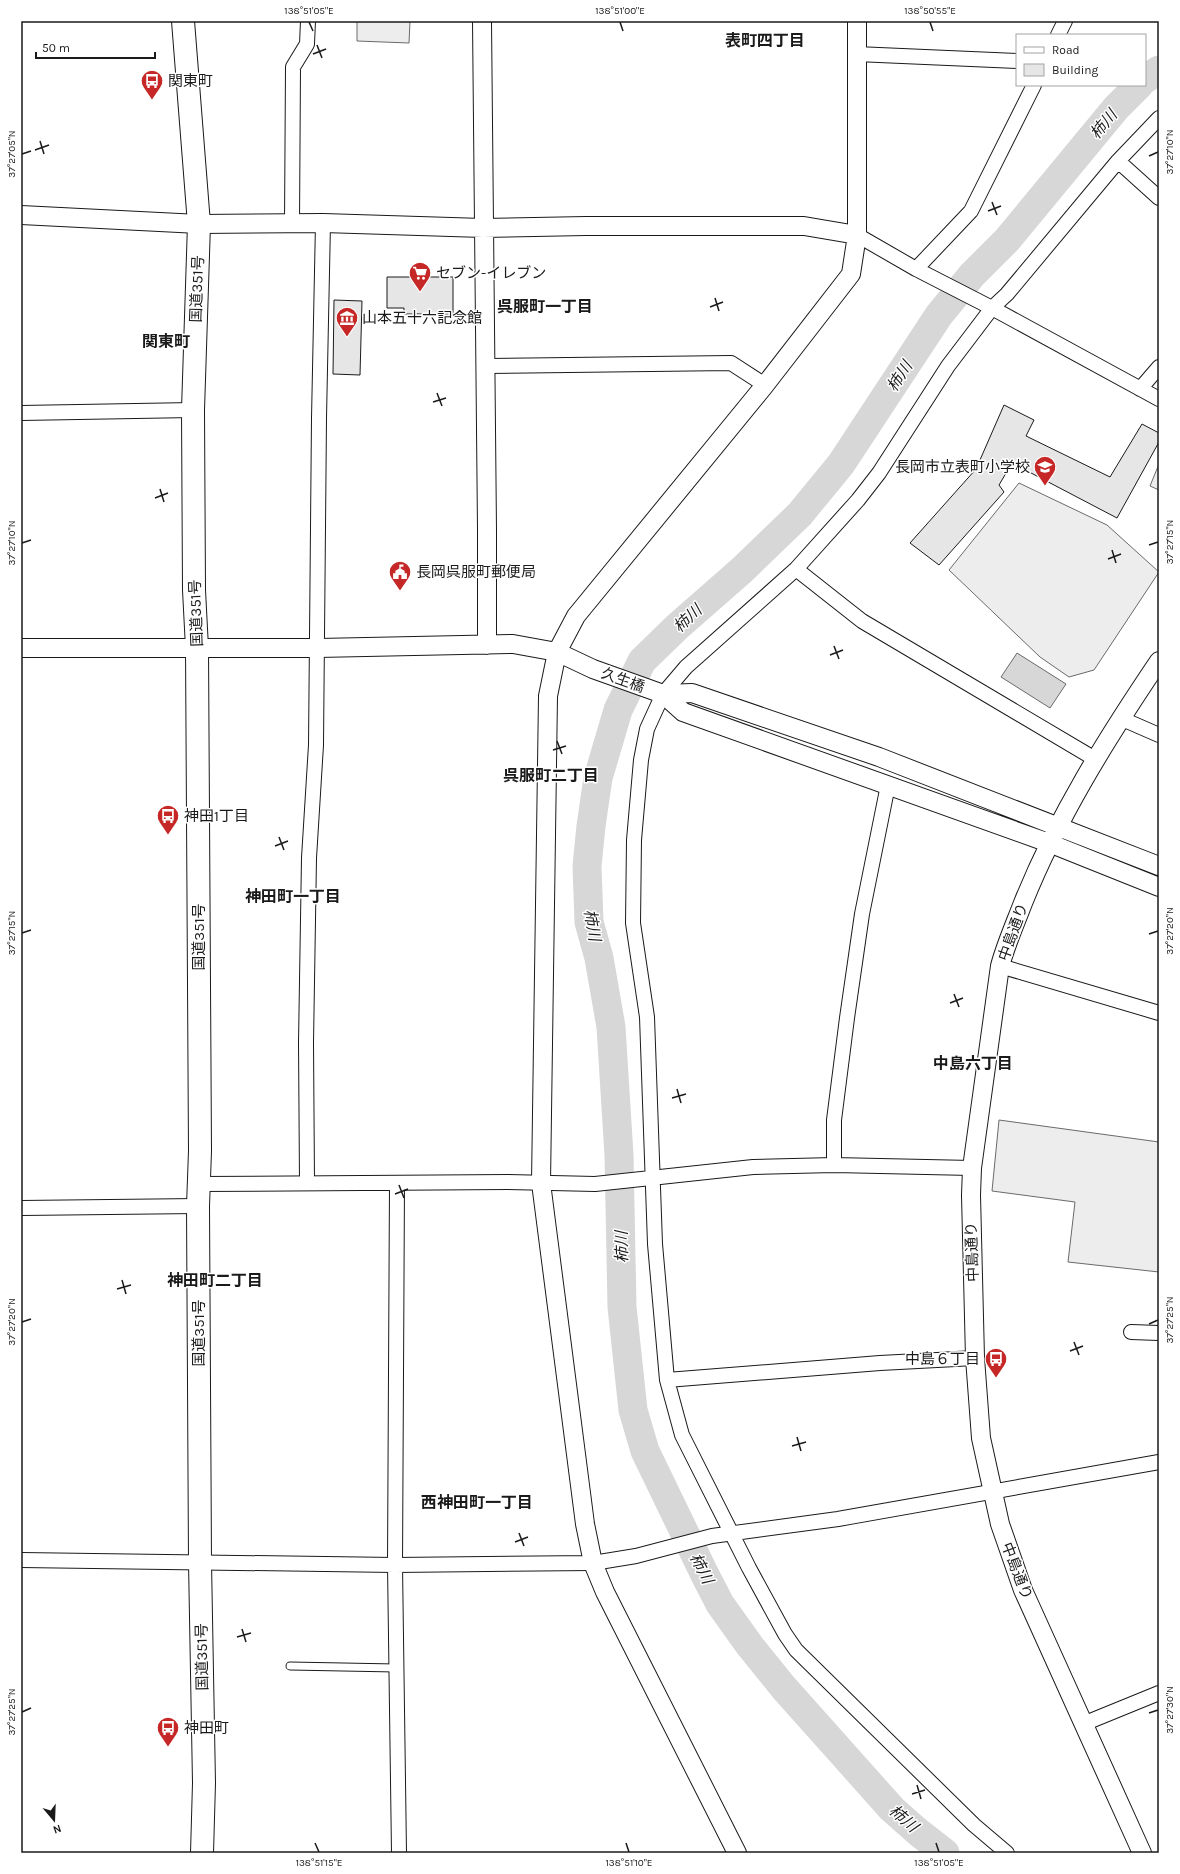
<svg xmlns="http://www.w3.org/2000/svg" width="1180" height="1874" font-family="Karla,'Noto Sans JP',sans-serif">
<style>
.built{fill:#ededed;stroke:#6a6a6a}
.water{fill:#d7d7d7;stroke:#6a6a6a}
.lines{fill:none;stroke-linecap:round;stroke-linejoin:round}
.river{stroke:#d7d7d7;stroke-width:29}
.building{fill:#e6e6e6;stroke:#1a1a1a}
.service-casing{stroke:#1a1a1a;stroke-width:9}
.minor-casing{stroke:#1a1a1a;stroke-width:16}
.tertiary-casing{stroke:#1a1a1a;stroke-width:20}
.trunk-casing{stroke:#1a1a1a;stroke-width:24}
.service{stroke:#fff;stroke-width:7}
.minor{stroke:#fff;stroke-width:14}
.tertiary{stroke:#fff;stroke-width:18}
.trunk{stroke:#fff;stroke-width:22}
.ticks{fill:none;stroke:#1a1a1a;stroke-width:1.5}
.labels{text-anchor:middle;stroke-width:3;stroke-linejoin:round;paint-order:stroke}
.poi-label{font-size:15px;fill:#1a1a1a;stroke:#fff;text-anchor:start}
.street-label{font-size:15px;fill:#1a1a1a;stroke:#fff}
.neighbourhood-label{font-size:16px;font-weight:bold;fill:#1a1a1a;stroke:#fff}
.water-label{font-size:16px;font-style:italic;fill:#1a1a1a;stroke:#fff}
.neatline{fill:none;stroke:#1a1a1a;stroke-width:1.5}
.ticks-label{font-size:10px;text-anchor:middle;fill:#1a1a1a}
</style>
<rect width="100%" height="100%" fill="#fff"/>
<path class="built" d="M357 21H410L409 43 357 41Z
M1159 464V490L1150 486Z
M1019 483 1107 525 1159 572 1094 670 1069 677 1040 657 949 570Z
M999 1120 1159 1142V1272L1068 1262 1075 1202 992 1191Z"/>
<path class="water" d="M1017 653 1066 684 1050 708 1001 677Z"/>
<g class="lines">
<path class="river" d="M1145 79 1159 70
M945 1853 918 1832 892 1809 784 1688 750 1646 720 1604 705 1575 645 1451 633 1410 622 1307 619 1155 611 1027 599 958 589 922 587 866 591 826 598 778 618 710 642 661 677 627 742 570 800 514 841 464 939 315 972 275 1007 240 1116 108 1139 85"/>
</g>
<path class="building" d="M387 277H453V314H404V308H387Z
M334 300 362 301 360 375 333 374Z
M1004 405 1034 420 1026 436 1110 477 1142 424 1159 433V442L1117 518 1012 463 999 485 1004 492 939 565 910 543 976 469Z"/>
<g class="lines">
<g class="service-casing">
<path id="service" d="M290 1666 396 1668"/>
</g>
<g class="minor-casing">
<path id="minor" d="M1058 35 1065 21
M856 54 1017 61
M1118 161 1159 198
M292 223 293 67 307 44 308 21
M857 235 916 269 971 211 1034 85
M916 269 992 308 1159 399
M486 366 731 363 765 385
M1140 389 1159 367
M21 413 193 410
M796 569 862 621 1095 759
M1120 718 1159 735
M1000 966 1159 1013
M834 1165V1120L847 1018 862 914 888 785
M307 1182 306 1043 309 858 316 745 319 418 323 223
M397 1183 395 1565 399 1853
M199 1184 508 1182 595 1184 753 1167 834 1165 972 1168
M21 1208 198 1206
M1131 1332 1159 1333
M667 1380 880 1363 975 1358
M21 1560 395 1565 593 1563 636 1556 712 1536 838 1519 1159 1462
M1083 1724 1159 1693
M1007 1853 974 1825 796 1650 785 1634 749 1568 682 1435 667 1380 655 1244 647 1017 633 923 634 840 641 760 647 729 663 694 686 667 796 569 858 500 879 473 948 366 992 308 1007 294 1118 161 1159 118"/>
</g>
<g class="tertiary-casing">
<path id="tertiary" d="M482 21 487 530V645
M21 215 199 224 323 223 483 228 586 226H804L857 235
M21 648H318L513 644 557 652 593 669 663 694 692 693 879 757 1159 866
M663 694 683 712 1049 843 1159 887
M737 1853 605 1592 593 1563 585 1524 541 1183 548 696 557 652 576 616 765 385 851 274 857 235V21
M1142 1853 1023 1590 1000 1524 981 1438 975 1358 971 1195 972 1168 1000 966C1006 944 1015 924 1023 903 1058 816 1107 738 1159 661"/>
</g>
<g class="trunk-casing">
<path id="trunk" d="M183 21 199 224 193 410 194 590 197 648 200 1151 198 1206 200 1562 204 1783 202 1853"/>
</g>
<use href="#service" class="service"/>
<use href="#minor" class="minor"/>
<use href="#tertiary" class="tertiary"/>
<use href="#trunk" class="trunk"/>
</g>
<path class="ticks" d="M309 22 313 31M620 22 623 31M930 22 933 31M317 45 322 58M313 54 326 49M40 141 44 154M35 150 49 145M22 154 31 151M1149 156 1158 152M992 202 997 215M988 211 1001 206M715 298 719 311M710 307 723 302M437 393 442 406M433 402 446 398M160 489 164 502M155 498 168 493M22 543 31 540M1149 545 1158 542M1112 550 1116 563M1108 559 1121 554M834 646 839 659M830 655 843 650M557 741 562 754M553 750 566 746M279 837 284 850M275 846 288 841M22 933 31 930M1149 934 1158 931M954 994 959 1007M950 1003 963 998M677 1089 681 1103M672 1098 686 1094M399 1185 404 1198M395 1194 408 1189M122 1280 126 1294M117 1289 131 1285M22 1322 31 1319M1149 1324 1158 1320M1074 1342 1079 1355M1070 1351 1083 1346M797 1437 801 1451M792 1446 806 1442M519 1533 524 1546M515 1542 528 1537M242 1629 246 1642M237 1637 251 1633M22 1712 31 1708M1149 1713 1158 1710M917 1785 921 1799M912 1794 925 1790M315 1843 319 1852M626 1843 629 1852M936 1843 939 1852"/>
<defs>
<g id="bus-pin" transform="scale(1.15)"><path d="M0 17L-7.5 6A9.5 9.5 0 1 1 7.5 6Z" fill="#c62828" stroke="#fff"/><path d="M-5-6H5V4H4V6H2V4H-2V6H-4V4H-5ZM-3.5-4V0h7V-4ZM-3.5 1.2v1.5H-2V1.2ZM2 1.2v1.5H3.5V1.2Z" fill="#fff"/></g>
<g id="supermarket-pin" transform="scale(1.15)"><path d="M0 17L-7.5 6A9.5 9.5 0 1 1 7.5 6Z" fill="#c62828" stroke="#fff"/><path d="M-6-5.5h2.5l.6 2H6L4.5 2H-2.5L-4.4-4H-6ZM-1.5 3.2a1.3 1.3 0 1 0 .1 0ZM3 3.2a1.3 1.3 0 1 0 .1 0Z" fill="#fff"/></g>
<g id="museum-pin" transform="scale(1.15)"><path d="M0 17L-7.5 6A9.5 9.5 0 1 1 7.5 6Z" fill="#c62828" stroke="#fff"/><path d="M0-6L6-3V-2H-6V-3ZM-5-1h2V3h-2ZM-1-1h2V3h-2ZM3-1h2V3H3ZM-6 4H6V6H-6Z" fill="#fff"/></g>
<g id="school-pin" transform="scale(1.15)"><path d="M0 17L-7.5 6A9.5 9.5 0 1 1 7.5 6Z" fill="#c62828" stroke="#fff"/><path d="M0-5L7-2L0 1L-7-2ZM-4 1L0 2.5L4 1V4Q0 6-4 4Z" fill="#fff"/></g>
<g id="civic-pin" transform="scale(1.15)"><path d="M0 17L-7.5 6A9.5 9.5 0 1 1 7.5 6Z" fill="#c62828" stroke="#fff"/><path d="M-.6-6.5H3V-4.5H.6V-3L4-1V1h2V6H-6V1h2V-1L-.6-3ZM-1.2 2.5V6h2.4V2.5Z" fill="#fff"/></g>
</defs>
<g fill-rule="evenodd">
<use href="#bus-pin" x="152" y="81"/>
<use href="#supermarket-pin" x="420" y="273"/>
<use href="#museum-pin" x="347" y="318"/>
<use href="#school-pin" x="1045" y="467"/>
<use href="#civic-pin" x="400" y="572"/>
<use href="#bus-pin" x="168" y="816"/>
<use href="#bus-pin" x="996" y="1359"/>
<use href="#bus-pin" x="168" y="1728"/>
</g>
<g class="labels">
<g class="poi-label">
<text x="168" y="86">関東町</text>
<text x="436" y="278">セブン-イレブン</text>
<text x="362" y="323">山本五十六記念館</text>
<text x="1030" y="472" text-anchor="end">長岡市立表町小学校</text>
<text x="416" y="577">長岡呉服町郵便局</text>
<text x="184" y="821">神田1丁目</text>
<text x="980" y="1364" text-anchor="end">中島６丁目</text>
<text x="184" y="1733">神田町</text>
</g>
<g class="street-label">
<text transform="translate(197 289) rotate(-88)" y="5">国道351号</text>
<text transform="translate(196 613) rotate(-92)" y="5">国道351号</text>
<text transform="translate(623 680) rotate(20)" y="5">久生橋</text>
<text transform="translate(1013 932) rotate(-70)" y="5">中島通り</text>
<text transform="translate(199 937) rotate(-90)" y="5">国道351号</text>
<text transform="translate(972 1252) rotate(-92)" y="5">中島通り</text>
<text transform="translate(199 1333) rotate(-90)" y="5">国道351号</text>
<text transform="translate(1017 1571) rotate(69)" y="5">中島通り</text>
<text transform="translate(202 1657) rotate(-91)" y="5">国道351号</text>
</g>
<g class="neighbourhood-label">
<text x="765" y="46">表町四丁目</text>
<text x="545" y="312">呉服町一丁目</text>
<text x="166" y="347">関東町</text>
<text x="551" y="781">呉服町二丁目</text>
<text x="293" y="902">神田町一丁目</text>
<text x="973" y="1069">中島六丁目</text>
<text x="215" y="1286">神田町二丁目</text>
<text x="477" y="1508">西神田町一丁目</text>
</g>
<g class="water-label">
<text transform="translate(1103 124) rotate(-50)" y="6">柿川</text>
<text transform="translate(899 376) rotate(-57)" y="6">柿川</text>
<text transform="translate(687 618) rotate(-43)" y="6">柿川</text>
<text transform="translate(593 925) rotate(80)" y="6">柿川</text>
<text transform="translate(621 1247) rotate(-91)" y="6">柿川</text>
<text transform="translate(702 1568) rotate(63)" y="6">柿川</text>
<text transform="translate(904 1818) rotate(41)" y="6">柿川</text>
</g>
</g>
<rect width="1180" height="1874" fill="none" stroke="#ffffff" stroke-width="44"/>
<rect x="1016" y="34" width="130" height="52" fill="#ffffff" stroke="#a3a3a3"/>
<rect x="1024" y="47" width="20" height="6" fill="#ffffff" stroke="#a3a3a3"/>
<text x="1052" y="54" font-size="12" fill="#1a1a1a">Road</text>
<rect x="1024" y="64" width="20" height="12" fill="#e6e6e6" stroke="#a3a3a3"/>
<text x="1052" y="74" font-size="12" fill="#1a1a1a">Building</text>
<g transform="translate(54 1820) rotate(161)" stroke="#ffffff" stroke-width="3" paint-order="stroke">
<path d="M0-3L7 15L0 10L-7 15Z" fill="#1a1a1a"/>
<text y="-6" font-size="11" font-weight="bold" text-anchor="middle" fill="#1a1a1a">N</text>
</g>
<path d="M36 52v6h119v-6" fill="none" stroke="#1a1a1a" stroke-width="2"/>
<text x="42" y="52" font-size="12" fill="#1a1a1a" stroke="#ffffff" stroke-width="3" paint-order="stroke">50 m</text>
<rect x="22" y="22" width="1136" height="1830" class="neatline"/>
<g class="ticks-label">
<text x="309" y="14">138°51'05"E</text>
<text x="620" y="14">138°51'00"E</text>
<text x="930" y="14">138°50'55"E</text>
<text transform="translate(1169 152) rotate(-90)" y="4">37°27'10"N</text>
<text transform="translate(11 154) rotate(-90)" y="4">37°27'05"N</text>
<text transform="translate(1169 542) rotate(-90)" y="4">37°27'15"N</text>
<text transform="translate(11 543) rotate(-90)" y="4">37°27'10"N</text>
<text transform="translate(1169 931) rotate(-90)" y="4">37°27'20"N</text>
<text transform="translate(11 933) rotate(-90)" y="4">37°27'15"N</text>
<text transform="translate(1169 1320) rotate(-90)" y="4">37°27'25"N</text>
<text transform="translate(11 1322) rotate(-90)" y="4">37°27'20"N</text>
<text transform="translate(1169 1710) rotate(-90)" y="4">37°27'30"N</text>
<text transform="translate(11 1712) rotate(-90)" y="4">37°27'25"N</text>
<text x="319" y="1866">138°51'15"E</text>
<text x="629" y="1866">138°51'10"E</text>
<text x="939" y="1866">138°51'05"E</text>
</g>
</svg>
